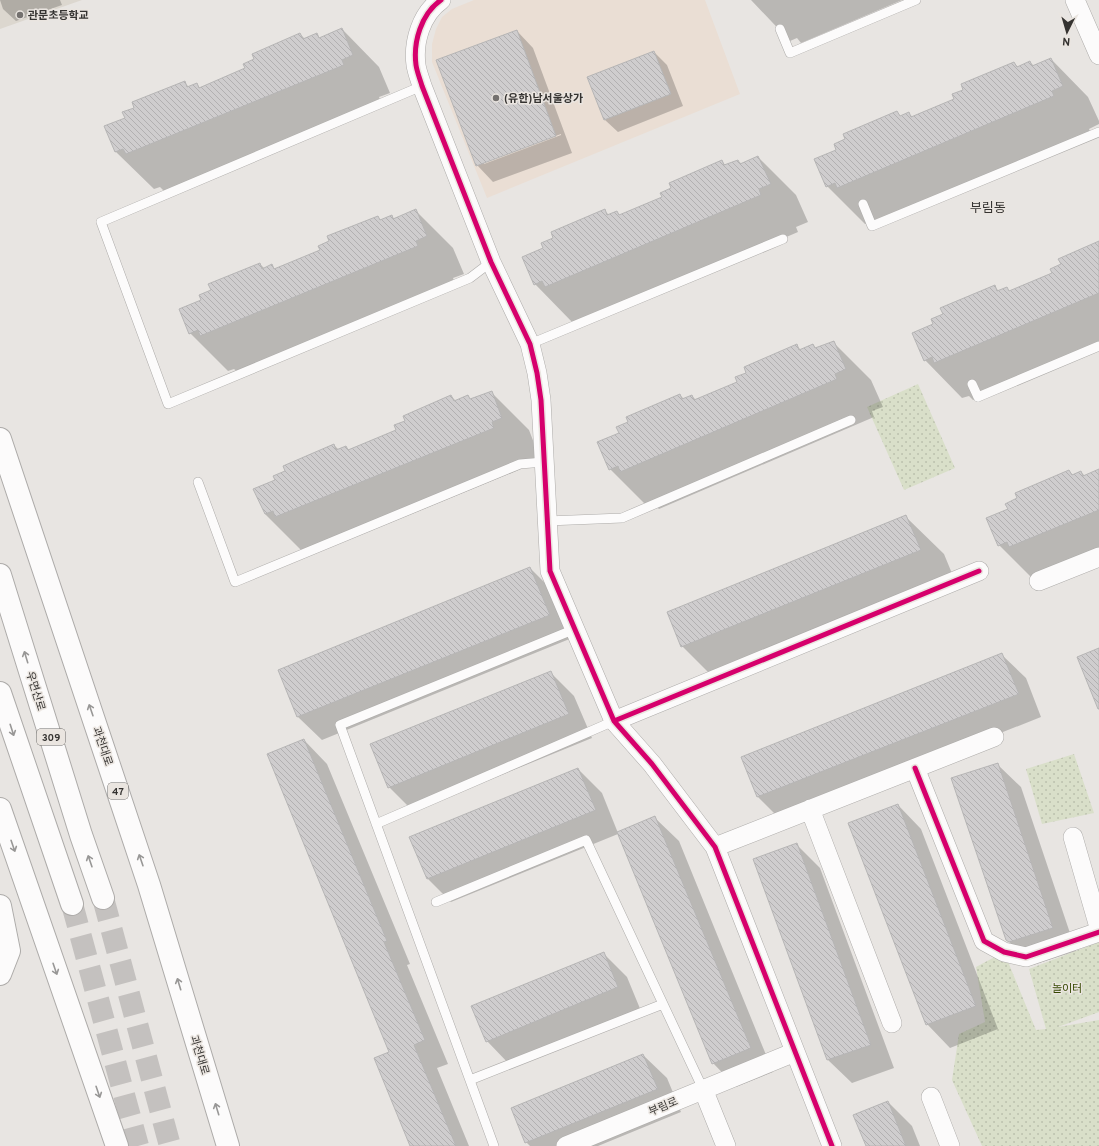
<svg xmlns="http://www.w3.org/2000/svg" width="1099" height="1146" font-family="Overpass,'Noto Sans KR',sans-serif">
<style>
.commercial{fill:#eaded4}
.built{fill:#dcd7cf}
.grass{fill:url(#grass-dots)}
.shadow{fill:#0003;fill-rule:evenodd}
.building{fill:url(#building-back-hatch);stroke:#b6b5b5}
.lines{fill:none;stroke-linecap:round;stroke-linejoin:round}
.trunk-tunnel{stroke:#c4c1bf;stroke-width:22;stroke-dasharray:22 11;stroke-linecap:butt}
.service-casing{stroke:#adaba9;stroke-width:10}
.minor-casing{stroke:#adaba9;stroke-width:20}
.trunk-casing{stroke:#adaba9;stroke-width:24}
.service{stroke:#fcfbfb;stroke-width:9}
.minor{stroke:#fcfbfb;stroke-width:19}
.trunk{stroke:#fcfbfb;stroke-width:22}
.cycleway-casing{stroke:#eae5e0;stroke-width:8}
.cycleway{stroke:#d6006c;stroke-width:5}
.oneway{stroke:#989796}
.poi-dot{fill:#74716f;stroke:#eae5e0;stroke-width:1.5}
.labels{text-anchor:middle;stroke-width:3;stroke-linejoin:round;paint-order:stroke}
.shield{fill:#eae5e0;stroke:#6b6866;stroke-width:1}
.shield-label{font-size:10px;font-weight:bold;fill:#353331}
.poi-label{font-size:11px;font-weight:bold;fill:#353331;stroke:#eae5e0;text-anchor:start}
.street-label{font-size:11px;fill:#353331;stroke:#eae5e0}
.park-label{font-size:11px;fill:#364801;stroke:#eae5e0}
.quarter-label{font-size:13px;fill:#353331;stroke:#eae5e0}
</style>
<defs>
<pattern id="grass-dots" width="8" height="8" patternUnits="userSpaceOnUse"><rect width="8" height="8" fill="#d9dfc9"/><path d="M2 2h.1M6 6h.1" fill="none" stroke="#bbc0ad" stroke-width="1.8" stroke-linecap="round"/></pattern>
<pattern id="building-back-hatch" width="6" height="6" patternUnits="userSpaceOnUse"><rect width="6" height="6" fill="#cfcdce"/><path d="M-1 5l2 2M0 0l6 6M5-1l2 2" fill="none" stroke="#b2b0b1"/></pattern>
</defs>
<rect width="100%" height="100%" fill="#e8e5e2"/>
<path class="commercial" d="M474 0H705L740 94 487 198 432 62V44L436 29 442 17 452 9Z"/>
<path class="built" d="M0 0H82L0 29Z"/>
<path class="grass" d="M918 384 955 468 904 490 867 407Z
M1074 754 1094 813 1042 824 1026 769Z
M1099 942V1012L1058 1027 1099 1020V1146H982L952 1080 959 1034 985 1022 976 967 1004 952 1036 1030 1046 1029 1029 969Z"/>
<path class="shadow" d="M0 0H60L62 5 16 21 3 9Z
M751 0H902L801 43 797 38 790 41Z
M342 29 379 67 390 93 379 97 381 103 164 191 160 187 154 189 116 152 126 118 135 108 185 83 189 87 197 84 200 88 246 68 300 34 305 39 316 34 320 38Z
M517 31 533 48 572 153 493 182 477 165ZM561 134V135L484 164V162Z
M654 52 667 65 683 106 618 132 605 120Z
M1051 59 1088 97 1099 121V124L1089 129 1091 134 876 225 871 221 865 224 827 186 837 150 897 112 901 117 909 114 913 117 956 99 965 90 1014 63 1018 67 1030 62 1034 66Z
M758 157 796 195 808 222 796 227 798 232 583 324 572 322 535 284 545 249 554 238 605 211 609 215 617 212 620 216 663 198 722 161 726 166 738 161 742 164Z
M416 211 453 248 464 274 453 278 455 284 239 373 234 369 228 371 190 333 202 301 212 291 260 264 265 269 272 266 276 270 321 251 378 217 381 220 391 216 395 219Z
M1099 242V346L973 400 969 396 962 398 925 360 934 325 944 314 994 286 999 291 1006 288 1010 292 1053 274 1062 265Z
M833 342 871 380 883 407 872 411 874 417 659 509 654 504 648 507 610 469 620 433 680 395 685 400 692 396 696 400 738 382 748 373 797 346 801 350 813 345 817 349Z
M491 392 529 430 539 456 529 460 531 465 314 554 303 552 265 514 255 490 276 480 286 471 334 445 339 450 346 447 350 451 397 430 451 396 456 401 467 396 471 400Z
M1099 470V563L1037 583 999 545 1009 509 1069 471 1074 476 1081 472 1085 476Z
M906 517 944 554 958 588 720 684 682 646Z
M530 568 554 592 572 638 322 740 298 717 279 671Z
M1002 655 1026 678 1041 717 781 820 757 796Z
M550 672 574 696 592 738 413 811 389 787Z
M304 740 327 764 410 964 407 965 448 1064 437 1068 469 1146H411L390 1053Z
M997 764 1021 787 1076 951 1033 965 1007 940Z
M578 769 602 793 618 833 655 818 679 841 773 1072 736 1087 713 1063 618 834 451 902 427 878Z
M898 805 921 829 998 1029 950 1048 927 1024Z
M796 844 820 868 894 1068 852 1083 828 1060 754 860Z
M604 954 627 977 641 1011 510 1065 487 1041Z
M643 1055 667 1078 681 1112 598 1146H530L526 1142Z
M888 1102 912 1126 920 1146H867Z"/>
<path class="building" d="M342 28 353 55 342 60 344 65 126 154 123 149 115 152 104 126 125 118 122 112 134 108 132 102 185 81 187 87 197 83 199 88 245 68 243 64 254 59 252 54 300 33 303 39 317 33 319 38Z
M517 30 556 136 476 166 436 60Z
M654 51 671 94 604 120 587 77Z
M1051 58 1063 86 1052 91 1054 96 837 188 835 183 826 187 814 159 836 150 834 144 845 139 843 134 897 111 900 116 909 112 911 117 954 99 952 94 963 90 961 84 1014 62 1017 67 1030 61 1032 66Z
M758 156 771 184 759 189 761 195 545 287 542 281 534 285 522 257 543 248 541 243 553 238 551 232 605 209 607 215 617 211 619 215 662 197 660 193 671 188 669 183 722 160 724 165 738 160 740 164Z
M416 209 427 236 416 241 418 246 200 336 198 330 189 334 179 309 201 300 199 295 211 290 208 284 260 263 262 269 272 264 274 269 320 250 318 246 329 241 327 236 378 216 380 220 392 215 393 219Z
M1099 241V293L934 363 932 357 924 361 912 333 933 324 931 319 943 314 940 308 995 285 997 291 1007 287 1009 291 1052 273 1050 269 1061 264 1058 259Z
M834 341 846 369 835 374 837 379 620 472 618 466 609 470 597 442 619 433 616 427 628 422 626 417 680 394 682 399 692 395 694 400 737 382 735 377 746 373 744 367 797 344 799 350 813 344 815 348Z
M492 391 502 418 492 422 494 428 275 517 273 511 265 514 253 489 275 480 273 476 285 471 283 466 334 444 336 450 346 446 348 450 396 430 394 425 405 421 403 416 451 395 454 401 468 395 470 399Z
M1099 469V510L1009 547 1007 542 998 546 986 518 1008 509 1005 504 1017 498 1015 493 1069 470 1072 475 1081 471 1083 476Z
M906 515 921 550 681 647 667 612Z
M530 567 550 615 297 717 278 670Z
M1099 648V709H1098L1077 657Z
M1002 653 1019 694 757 797 741 757Z
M551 671 569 714 388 788 370 744Z
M304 739 387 941 384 942 425 1040 414 1045 456 1146H410L374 1058 389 1052 267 754Z
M998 763 1053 928 1009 942 1006 940 951 778Z
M578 768 596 810 427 879 409 837Z
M898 804 976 1006 926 1025 848 823Z
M655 816 751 1048 712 1064 617 832Z
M797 843 871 1045 827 1060 753 859Z
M604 952 618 987 486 1042 471 1006Z
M643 1054 658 1089 525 1143 511 1108Z
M888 1101 906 1146H866L853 1115Z"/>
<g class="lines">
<path class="trunk-tunnel" d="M103 898 170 1146
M72 904 138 1146"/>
<g class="service-casing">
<path id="service" d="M780 29 790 53 916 0
M422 86 101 222 168 404 470 278 491 262
M863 204 872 226 1099 132
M530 344 783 239
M972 384 978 397 1099 346
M198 482 235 582 520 464 544 462
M547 521 622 518 851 420
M376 824 614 721
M436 902 586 840 703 1089
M470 1080 663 1004
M494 1146 340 725 575 629"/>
</g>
<g class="minor-casing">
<path id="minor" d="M441 0C421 14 413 42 416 65 417 72 420 79 422 86L491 262 530 344 537 373 541 400 550 571 614 721 652 764 715 847 832 1146
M1075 0 1099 55
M1039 581 1099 557
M614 721 979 571
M915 768 984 941 1004 952 1026 957 1099 932
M810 809 892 1023
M1073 837 1099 927
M715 847 994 737
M703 1089 726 1146
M931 1097 950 1146
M566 1146 795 1052"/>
</g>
<g class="trunk-casing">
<path id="trunk" d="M0 439 149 885 228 1146
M0 575 81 835 103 898
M0 693 72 904
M0 809 117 1146
M0 906 9 951 0 974"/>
</g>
<use href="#service" class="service"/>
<use href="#minor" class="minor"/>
<use href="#trunk" class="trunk"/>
<g class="cycleway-casing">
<path id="cycleway" d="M441 0C421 14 413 42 416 65 417 72 420 79 422 86L491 262 530 344 537 373 541 400 550 571 614 721 652 764 715 847 832 1146
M614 721 979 571
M915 768 984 941 1004 952 1026 957 1099 932"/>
</g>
<use href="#cycleway" class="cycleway"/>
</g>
<defs><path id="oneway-shaft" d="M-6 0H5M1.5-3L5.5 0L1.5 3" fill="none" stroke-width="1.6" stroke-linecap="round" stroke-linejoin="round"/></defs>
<g class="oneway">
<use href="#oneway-shaft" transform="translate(26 657) rotate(-107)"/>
<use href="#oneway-shaft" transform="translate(91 710) rotate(-109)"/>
<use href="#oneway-shaft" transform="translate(12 730) rotate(72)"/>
<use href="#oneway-shaft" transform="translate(13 846) rotate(71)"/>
<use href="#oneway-shaft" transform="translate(141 860) rotate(-109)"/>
<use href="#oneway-shaft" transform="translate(90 861) rotate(-109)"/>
<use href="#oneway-shaft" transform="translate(55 969) rotate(71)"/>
<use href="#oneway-shaft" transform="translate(179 984) rotate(-107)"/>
<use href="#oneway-shaft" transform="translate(98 1092) rotate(71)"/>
<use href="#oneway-shaft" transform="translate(217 1109) rotate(-107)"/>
</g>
<g class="poi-dot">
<circle cx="20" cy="15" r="4"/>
<circle cx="496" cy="98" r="4"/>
</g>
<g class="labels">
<g class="shield">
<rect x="37" y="729" width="28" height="16" rx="3"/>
<rect x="108" y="783" width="20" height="16" rx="3"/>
</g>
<g class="shield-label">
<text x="51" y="741">309</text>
<text x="118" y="795">47</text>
</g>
<g class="poi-label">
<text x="28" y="19">관문초등학교</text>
<text x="504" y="102">(유한)남서울상가</text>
</g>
<g class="street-label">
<text transform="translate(36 691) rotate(73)" y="4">우면산로</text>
<text transform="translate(103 746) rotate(71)" y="4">과천대로</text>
<text transform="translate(200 1055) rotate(73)" y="4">과천대로</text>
<text transform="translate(663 1106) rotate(-23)" y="4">부림로</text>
</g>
<g class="park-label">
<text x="1067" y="992">놀이터</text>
</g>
<g class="quarter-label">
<text x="988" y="212">부림동</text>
</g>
</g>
<g transform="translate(1067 32) rotate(185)" stroke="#eae5e0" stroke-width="3" paint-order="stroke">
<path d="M0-3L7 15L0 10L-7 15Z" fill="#353331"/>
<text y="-6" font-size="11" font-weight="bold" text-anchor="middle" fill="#353331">N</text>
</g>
</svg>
